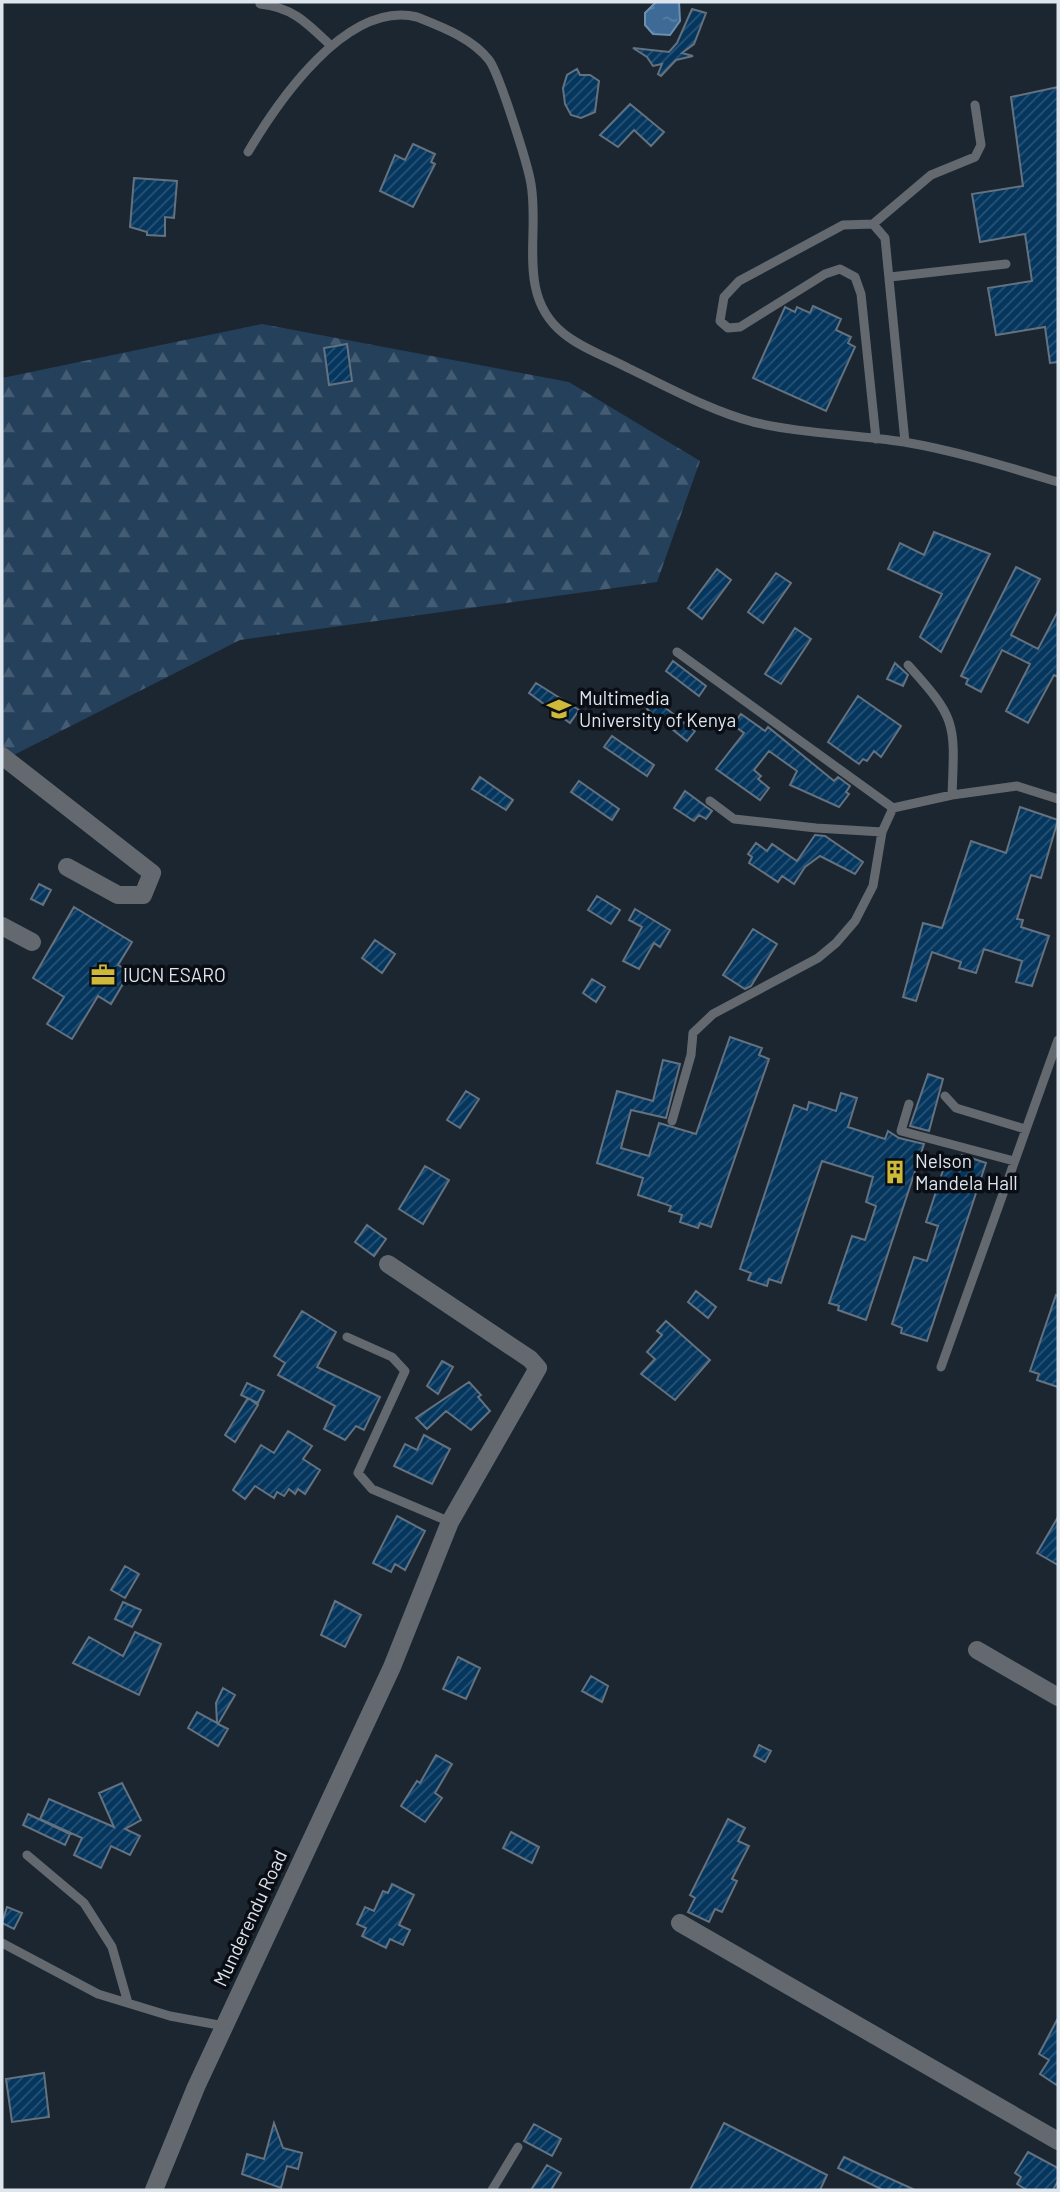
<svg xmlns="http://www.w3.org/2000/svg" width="1060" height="2192" font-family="Barlow,sans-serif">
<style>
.forest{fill:url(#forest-firs)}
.water{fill:url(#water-ripples);stroke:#6d8fb0;stroke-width:2}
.building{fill:url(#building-hatch);stroke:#64717f;stroke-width:2}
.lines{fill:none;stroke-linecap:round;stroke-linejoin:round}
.service{stroke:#63696f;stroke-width:9}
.minor{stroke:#63696f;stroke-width:18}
.labels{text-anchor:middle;stroke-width:7;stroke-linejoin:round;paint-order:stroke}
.poi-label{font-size:19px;fill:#dee5ed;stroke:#0a0e14;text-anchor:start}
.street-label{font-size:19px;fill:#dee5ed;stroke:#0a0e14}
</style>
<defs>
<pattern id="forest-firs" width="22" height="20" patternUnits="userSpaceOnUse" patternTransform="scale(1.75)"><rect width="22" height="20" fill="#24405b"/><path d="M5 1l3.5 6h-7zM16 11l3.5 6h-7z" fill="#435b73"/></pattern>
<pattern id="water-ripples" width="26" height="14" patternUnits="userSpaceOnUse" patternTransform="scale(1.75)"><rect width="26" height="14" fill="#3d6a96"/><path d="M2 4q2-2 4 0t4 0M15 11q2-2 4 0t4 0" fill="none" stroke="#597fa5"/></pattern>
<pattern id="building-hatch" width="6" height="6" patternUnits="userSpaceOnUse" patternTransform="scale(1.75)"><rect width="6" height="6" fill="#05365e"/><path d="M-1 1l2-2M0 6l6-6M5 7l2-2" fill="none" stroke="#295375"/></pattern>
</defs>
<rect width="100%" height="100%" fill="#1b2631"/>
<path class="forest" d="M262 324 569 382 700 461 657 582 240 640 2 761V378Z"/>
<path class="water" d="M656 2H679L680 21 670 35 653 34 645 25V13Z"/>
<path class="building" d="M692 9 706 13 694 44 682 53 693 56 676 60 661 76 658 74 662 64 653 66 647 57 633 48 669 52 677 43Z
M577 69 580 75H590L599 81 595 112 581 118 571 115 565 104 563 88 567 75Z
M1058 87V362L1050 363 1045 327 996 335 988 288 1032 281 1025 234 980 242 972 194 1023 186 1011 97Z
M630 104 664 132 651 146 634 130 618 147 600 135Z
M413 144 435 154 431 162 435 164 413 207 380 191 395 155 405 160Z
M134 178 177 181 174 218 165 217V236L147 235V232L130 227Z
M813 306 841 319 836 330 851 337 848 343 855 347 826 411 753 378 785 307 795 312 797 307 810 313Z
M347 344 352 381 329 385 324 348Z
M934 532 990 554 941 652 920 637 942 594 888 569 900 543 924 555Z
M1016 567 1040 579 1011 635 1038 649 1058 611V677L1054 675 1028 723 1006 711 1030 664 1002 650 981 692 966 684 968 679 961 676Z
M717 569 731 580 702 619 688 608Z
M776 573 791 583 763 623 748 612Z
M795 628 811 639 781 684 765 674Z
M673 661 706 686 699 696 666 671Z
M895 663 908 675 903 686 887 679Z
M536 683 579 710 570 723 529 693Z
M858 696 901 726 881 757 874 751 867 761 863 759 859 764 828 742Z
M654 699 695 731 687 741 647 709Z
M741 714 765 731 768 727 834 781 838 777 850 786 846 792 849 794 839 807 790 785 797 771 769 751 754 770 761 776 758 779 769 788 760 800 716 769 744 733 733 725Z
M612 736 654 765 647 776 604 747Z
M480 777 513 800 506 810 472 789Z
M579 781 619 809 612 820 571 792Z
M685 791 712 811 706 819 699 815 694 821 674 808Z
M1020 807 1058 820 1041 878 1031 875 1017 919 1023 920 1021 927 1049 936 1032 986 1016 982 1022 961 984 949 976 973 959 968 961 962 932 952 916 1001 903 997 923 923 942 928 971 841 1006 853Z
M815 835 825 836 863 862 855 874 820 856 805 867 794 884 782 876 778 882 749 863 752 857 748 854 756 843 767 851 772 844 797 861Z
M39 884 51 890 43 905 31 899Z
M597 896 620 910 611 924 588 910Z
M74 907 132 942 118 965 130 972 111 1004 98 996 72 1039 47 1024 64 997 33 978Z
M635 909 670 930 660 947 654 943 639 969 623 961 642 927 629 920Z
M753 929 777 944 751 986 745 989 723 975Z
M375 940 395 954 382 973 362 958Z
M592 979 605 987 596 1002 583 993Z
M730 1037 762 1048 759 1055 769 1059 711 1227 700 1223 698 1228 680 1222 682 1215 669 1211 671 1206 638 1195 643 1178 597 1163 617 1091 653 1101 663 1060 680 1064 666 1118 631 1110 621 1148 649 1156 659 1123 696 1134Z
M928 1074 943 1079 929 1131 910 1126Z
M466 1091 479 1099 460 1128 447 1120Z
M841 1093 857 1098 848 1127 885 1139 888 1131 899 1138 924 1144 866 1320 838 1310 839 1306 829 1303 852 1236 865 1240 876 1206 866 1202 873 1177 822 1161 781 1283 769 1279 767 1286 748 1280 751 1273 740 1269 794 1105 807 1110 809 1102 836 1111Z
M962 1155 986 1163 927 1341 901 1333 902 1328 892 1324 914 1257 927 1261 938 1226 926 1222 947 1158 959 1162Z
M425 1166 449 1180 423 1224 399 1209Z
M367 1225 386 1239 374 1256 355 1242Z
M696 1291 716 1307 708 1318 688 1302Z
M1056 1295 1058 1296V1387L1037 1380 1039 1374 1030 1371Z
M302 1311 336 1332 317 1367 380 1397 364 1430 356 1426 345 1440 324 1429 335 1406 278 1375 285 1363 274 1356Z
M666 1321 710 1360 675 1400 641 1374 655 1359 647 1352 662 1335 657 1331Z
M442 1361 453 1367 438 1394 427 1386Z
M469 1382 481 1395 478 1397 490 1411 471 1430 446 1411 427 1429 416 1418Z
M247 1383 264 1391 258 1403 241 1395Z
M248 1398 258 1405 235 1442 225 1435Z
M288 1431 312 1446 303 1459 320 1470 305 1494 298 1489 295 1494 289 1489 284 1496 277 1492 274 1498 255 1486 245 1499 233 1490 261 1445 274 1453Z
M424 1435 450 1449 432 1484 394 1466 405 1444 417 1450Z
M397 1516 425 1531 405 1570 395 1564 391 1572 373 1563Z
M1058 1517V1565L1037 1553Z
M125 1566 139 1574 125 1598 111 1590Z
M335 1601 361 1615 345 1647 321 1635Z
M123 1602 141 1610 132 1627 115 1619Z
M135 1632 161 1644 139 1695 73 1663 89 1637 123 1656Z
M458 1657 480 1668 466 1699 443 1689Z
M591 1676 608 1686 602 1702 582 1691Z
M223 1688 235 1695 218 1724 228 1729 218 1746 188 1728 197 1712 217 1723 216 1703Z
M759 1745 771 1751 765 1762 754 1756Z
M436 1755 452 1764 435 1793 442 1798 425 1822 401 1806 417 1781 420 1783Z
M122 1783 141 1820 125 1829 140 1836 130 1855 111 1846 101 1868 74 1855 82 1838 40 1819 49 1799 114 1827 99 1793Z
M28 1814 70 1834 65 1845 23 1825Z
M728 1819 745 1828 738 1841 749 1846 732 1879 737 1881 722 1912 715 1909 709 1922 688 1912 695 1898 690 1895Z
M511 1832 539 1847 532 1863 503 1848Z
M392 1884 414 1895 399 1925 410 1930 403 1945 390 1939 386 1948 362 1936 366 1928 357 1924 365 1907 374 1911 383 1891 388 1893Z
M7 1907 22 1913 14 1929 2 1923Z
M1058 2018V2086L1040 2074 1049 2060 1039 2054Z
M44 2073 49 2117 12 2122 6 2079Z
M274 2123 283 2148 302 2153 298 2169 287 2166 281 2188 242 2174 247 2154 264 2159Z
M724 2123 827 2175 820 2190H690Z
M534 2124 561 2139 552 2156 524 2141Z
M1028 2152 1058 2168V2181L1053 2190H1027L1017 2184 1021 2177 1015 2173Z
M844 2157 871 2170 915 2190H883L838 2168Z
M547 2165 561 2173 551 2190H531Z"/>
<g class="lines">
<path class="service" d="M260 4C292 7 307 23 329 44
M248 152C277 103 346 0 417 17 442 27 472 38 489 60 499 73 528 165 531 184 540 235 516 295 563 333 581 348 607 357 628 368 668 387 709 410 753 422 803 434 854 434 904 442 957 451 1008 467 1058 482
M873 224 931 175 975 157 981 145 975 105
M890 277 1006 264
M876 439 861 294 855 277 840 269 825 274 740 327 728 328 720 321 724 297 739 281 843 225 873 224 885 238 905 442
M677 652 893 808 952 795 1017 786 1058 799
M908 665C957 719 955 723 952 795
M710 801 734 819 816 828 882 832
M945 1096 956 1108 1025 1129
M909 1104 901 1131 1014 1161
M672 1121 691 1055 693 1033 713 1014 818 958 836 943 855 921 873 886 882 832 893 808
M347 1337 392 1357 405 1371 358 1473 372 1489 450 1522
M941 1367 1058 1040
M27 1855 84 1903 112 1947 128 2003
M2 1943 98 1994 170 2016 224 2026
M492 2190 518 2147"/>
<path class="minor" d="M2 756 152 873 143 895H118L67 867
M2 926 32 942
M977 1650 1058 1697
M680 1923 1058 2141
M154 2190 196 2087 392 1667 450 1522 538 1368 530 1359 388 1264"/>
</g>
<defs>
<g id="university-bare" transform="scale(1.89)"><path d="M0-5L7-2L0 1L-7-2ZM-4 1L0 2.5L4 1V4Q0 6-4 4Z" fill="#ceb938" stroke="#0a0e14" stroke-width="2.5" paint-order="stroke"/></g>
<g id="office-bare" transform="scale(1.89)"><path d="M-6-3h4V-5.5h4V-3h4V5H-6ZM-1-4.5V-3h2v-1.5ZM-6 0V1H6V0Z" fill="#ceb938" stroke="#0a0e14" stroke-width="2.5" paint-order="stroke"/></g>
<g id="building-bare" transform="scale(1.89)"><path d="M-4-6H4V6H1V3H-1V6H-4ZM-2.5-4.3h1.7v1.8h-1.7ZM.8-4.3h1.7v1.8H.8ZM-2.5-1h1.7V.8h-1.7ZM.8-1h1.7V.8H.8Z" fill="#ceb938" stroke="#0a0e14" stroke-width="2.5" paint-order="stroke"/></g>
</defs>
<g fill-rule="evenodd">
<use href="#university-bare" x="559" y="709"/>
<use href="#office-bare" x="103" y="975"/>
<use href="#building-bare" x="895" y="1172"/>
</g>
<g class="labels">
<g class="poi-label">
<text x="579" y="705">Multimedia<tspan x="579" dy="22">University of Kenya</tspan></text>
<text x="123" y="982">IUCN ESARO</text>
<text x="915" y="1168">Nelson<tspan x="915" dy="22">Mandela Hall</tspan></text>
</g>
<g class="street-label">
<text transform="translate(250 1918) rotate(-65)" y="7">Munderendu Road</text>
</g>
</g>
<rect width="1060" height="2192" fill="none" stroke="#dee5ed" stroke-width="7"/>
</svg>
